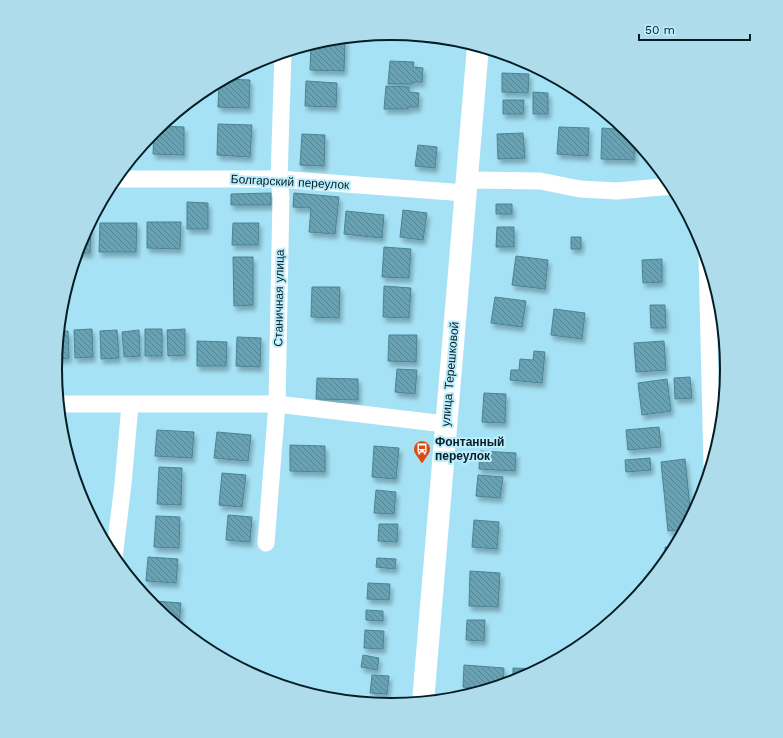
<svg xmlns="http://www.w3.org/2000/svg" width="783" height="738" font-family="'Work Sans',sans-serif">
<style>
.building{fill:url(#building-back-hatch);stroke:#498495;filter:url(#shadow)}
.lines{fill:none;stroke-linecap:round;stroke-linejoin:round}
.street{stroke:#fff;stroke-width:17}
.secondary{stroke:#fff;stroke-width:22}
.labels{text-anchor:middle;stroke-width:4;stroke-linejoin:round;paint-order:stroke}
.street-label{font-size:12px;fill:#051e25;stroke:#bdedfc}
.poi-label{font-size:12px;font-weight:bold;fill:#051e25;stroke:#bdedfc;text-anchor:start}
.rim{fill:none;stroke:#051e25;stroke-width:2}
</style>
<defs>
<pattern id="building-back-hatch" width="6" height="6" patternUnits="userSpaceOnUse"><rect width="6" height="6" fill="#68a3b5"/><path d="M-1 5l2 2M0 0l6 6M5-1l2 2" fill="none" stroke="#548493"/></pattern>
<filter id="shadow"><feDropShadow dx="2.5" dy="4.5" stdDeviation="2" flood-color="#0004"/></filter>
</defs>
<rect width="100%" height="100%" fill="#a6e2f5"/>
<path class="building" d="M326 39H345L344 71 310 70 311 44Z
M390 61 414 62 413 67 423 68 422 82H413L412 84H388Z
M502 73 529 74 528 93 502 92Z
M225 79 250 80 249 108 218 107 219 82Z
M306 81 337 83 336 107 305 106Z
M386 86 409 87V92L419 93 418 107H408V109H384Z
M533 92 548 93V114H533Z
M503 100H524L523 114H503Z
M218 124 252 125 250 157 217 155Z
M160 126 184 127V155L153 154 154 132Z
M559 127 589 128 588 156 557 154Z
M602 128 627 130 629 132 635 139 634 160 601 159Z
M523 133 525 158 498 159 497 134Z
M302 134 325 135 324 166 300 165Z
M418 145 437 147 435 168 415 166Z
M644 150 651 158H644Z
M271 193V205H231V194Z
M294 193 339 197 335 234 309 232 311 208 293 207Z
M187 202 208 203V229H187Z
M496 204H512V214H496Z
M403 210 427 213 423 240 400 237Z
M346 211 384 215 382 238 344 234Z
M147 222H181L180 249 147 248Z
M100 223H137L136 252H99Z
M233 223H259L258 245H232Z
M89 226H91L90 253H77L81 240Z
M497 227H514V247H496Z
M571 237H581V249H571Z
M384 247 411 249 409 278 382 277Z
M516 256 548 260 545 289 512 285Z
M233 257H253V305L234 306Z
M662 259V282L643 283 642 260Z
M384 286 411 288 409 318 383 317Z
M312 287H340L339 318 311 317Z
M495 297 526 301 522 327 491 323Z
M650 305H665L666 328H651Z
M554 309 585 313 582 339 551 335Z
M92 329 93 357 75 358 74 330Z
M145 329H162V356H145Z
M185 329V355L168 356 167 330Z
M117 330 119 358 101 359 100 331Z
M139 330 140 356 124 357 122 332Z
M59 331H68L69 358 56 359Z
M389 335H417L416 362 388 361Z
M237 337 261 338 260 367 236 366Z
M197 341 227 342 226 366H197Z
M664 341 666 370 636 372 634 343Z
M534 351 545 352 542 383 510 380 511 370H519L520 359 533 360Z
M397 369 417 370 415 394 395 392Z
M690 377 692 398 675 399 674 378Z
M317 378 358 379V400L316 399Z
M667 379 671 411 642 415 638 383Z
M484 393 506 394 505 423 482 422Z
M659 427 661 447 628 450 626 430Z
M157 430 194 432 192 458 155 456Z
M217 432 251 435 248 461 214 458Z
M290 445 325 446V472L290 471Z
M374 446 399 448 396 479 372 477Z
M480 451 516 453 515 471 479 469Z
M650 458 651 470 626 472 625 460Z
M685 459 691 517 685 529 668 531 661 462Z
M159 467 182 468 181 505 157 504Z
M222 473 246 475 242 507 219 505Z
M478 475 503 477 500 498 476 496Z
M376 490 396 492 394 514 374 513Z
M228 515 252 517 250 542 226 540Z
M156 516 180 517 179 548 154 547Z
M474 520 499 522 497 549 472 547Z
M379 524H398L397 542 378 541Z
M665 547H676L666 562Z
M148 557 178 559 176 583 146 581Z
M377 558 396 559 395 569 376 567Z
M470 571 500 573 498 607 469 606Z
M368 583 390 584 389 600 367 599Z
M155 601 181 603 179 626 155 607Z
M366 610 383 611V621L366 620Z
M467 620H485L484 641 466 640Z
M365 630 384 631 383 649 364 648Z
M363 655 379 658 377 670 361 667Z
M464 665 504 668 503 685 473 694 474 688 463 687Z
M513 668 539 669 513 682Z
M372 675 389 676 387 694 370 693Z"/>
<g class="lines">
<path class="street" d="M115 179H279L465 193
M467 180 540 181 580 189 617 191 673 186
M707 257 712 465
M59 404H277L445 424
M266 543 277 404 281 197 279 179 283 53
M114 558 123 484 130 405"/>
<path class="secondary" d="M423 702 478 46"/>
</g>
<defs>
<g id="bus-pin" transform="scale(0.9)"><path d="M0 17L-7.5 6A9.5 9.5 0 1 1 7.5 6Z" fill="#d34d15" stroke="#bdedfc"/><path d="M-5-6H5V4H4V6H2V4H-2V6H-4V4H-5ZM-3.5-4V0h7V-4ZM-3.5 1.2v1.5H-2V1.2ZM2 1.2v1.5H3.5V1.2Z" fill="#fff"/></g>
</defs>
<g fill-rule="evenodd">
<use href="#bus-pin" x="422" y="449"/>
</g>
<g class="labels">
<g class="street-label">
<text transform="translate(290 182) rotate(3)" y="4">Болгарский переулок</text>
<text transform="translate(279 298) rotate(-89)" y="4">Станичная улица</text>
<text transform="translate(450 374) rotate(-85)" y="4">улица Терешковой</text>
</g>
<g class="poi-label">
<text x="435" y="446">Фонтанный<tspan x="435" dy="14">переулок</tspan></text>
</g>
</g>
<path d="M0 0H783V738H0ZM62 369a329 329 0 1 1 658 0a329 329 0 1 1-658 0Z" fill="#aedceb" fill-rule="evenodd"/>
<path class="rim" d="M62 369a329 329 0 1 1 658 0a329 329 0 1 1-658 0Z"/>
<path d="M639 34v6h111v-6" fill="none" stroke="#051e25" stroke-width="2"/>
<text x="645" y="34" font-size="12" fill="#051e25" stroke="#bdedfc" stroke-width="3" paint-order="stroke">50 m</text>
</svg>
